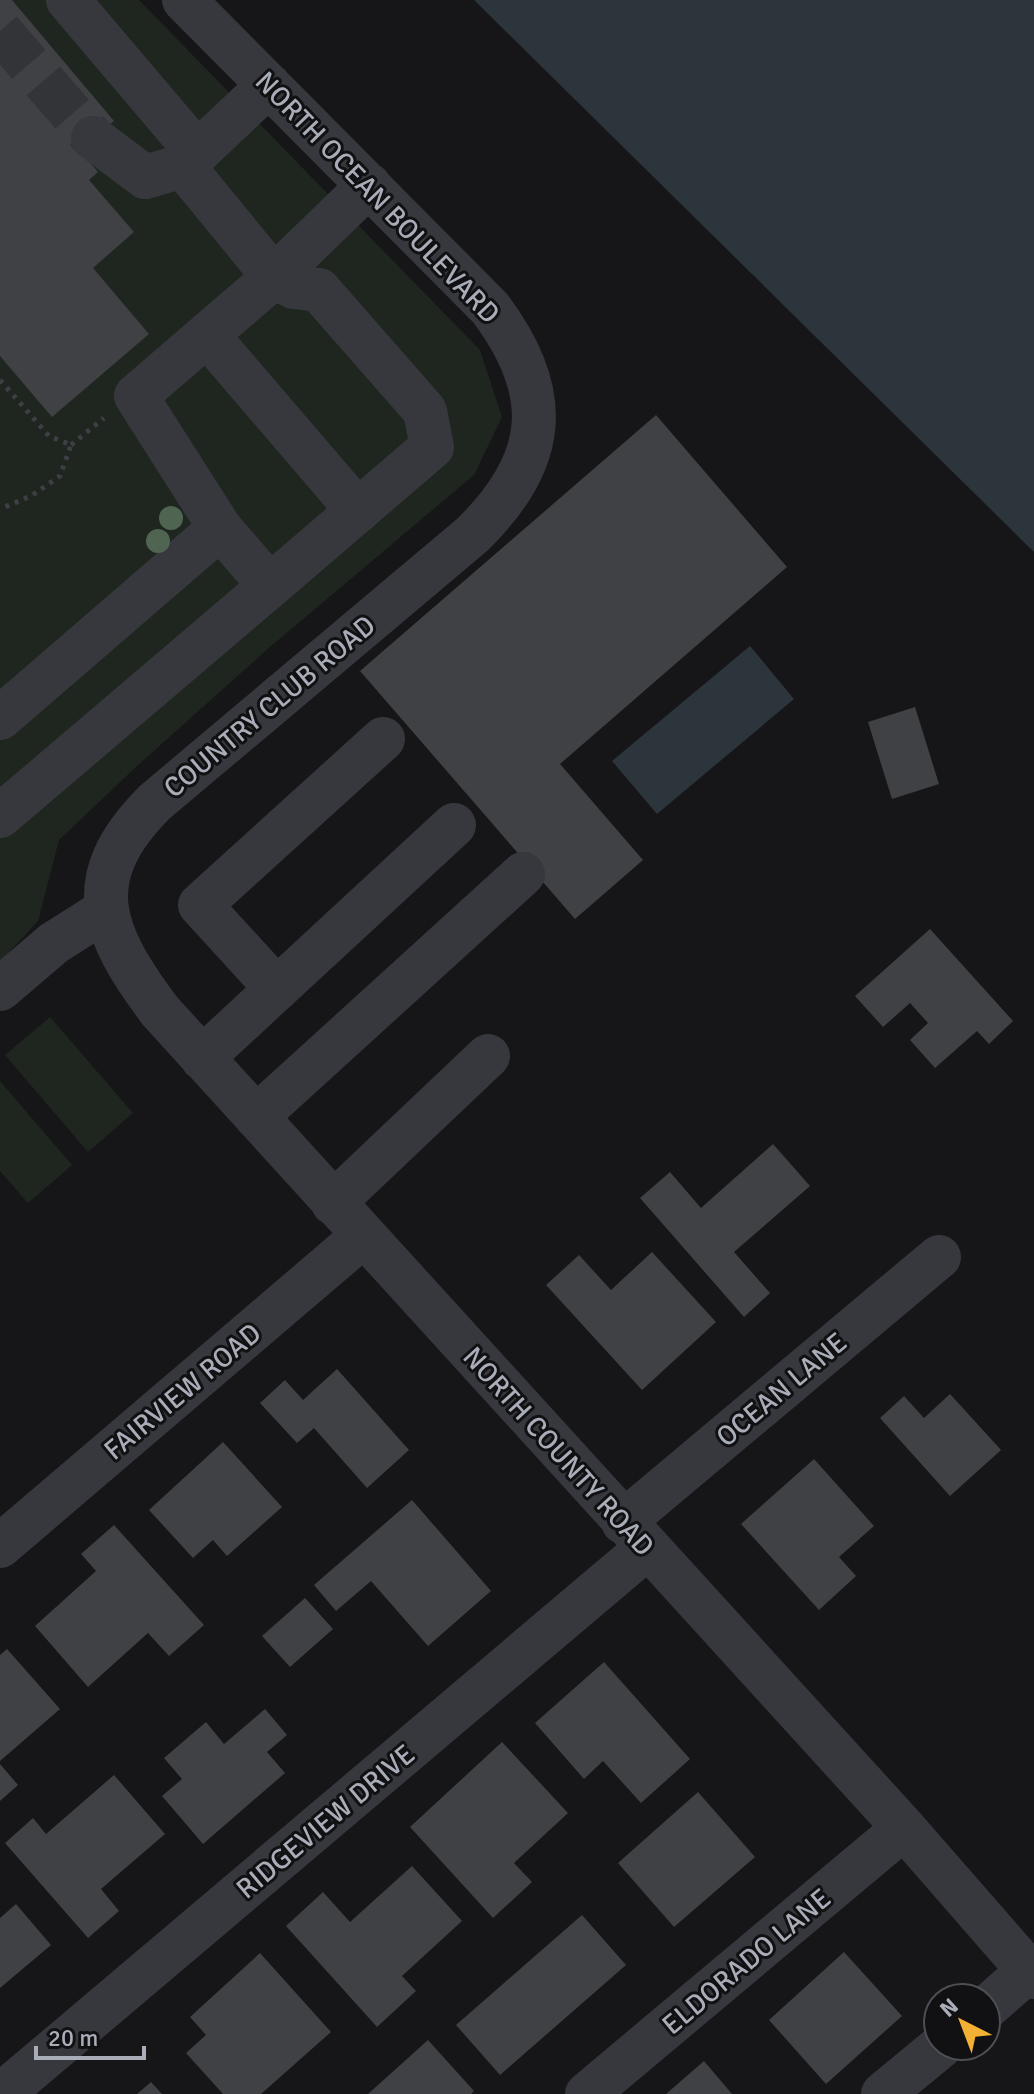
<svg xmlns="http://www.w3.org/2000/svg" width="1034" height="2094" font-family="Signika,sans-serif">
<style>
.green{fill:#1e261f}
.water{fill:#2c353c}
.building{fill:#404145}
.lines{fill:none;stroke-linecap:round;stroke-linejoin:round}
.minor-tunnel{stroke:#333438;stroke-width:44;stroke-dasharray:44 22;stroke-linecap:butt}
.path{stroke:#3d3f44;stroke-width:5;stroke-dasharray:4 6;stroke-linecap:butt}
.minor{stroke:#37383d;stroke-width:44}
.tree{fill:#506452}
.labels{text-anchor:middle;stroke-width:6;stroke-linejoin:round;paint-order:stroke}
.street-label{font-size:28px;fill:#a8adb8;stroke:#111113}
</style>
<rect width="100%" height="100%" fill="#161618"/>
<path class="green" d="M0 0H139L480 350 502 417 474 475 270 647 137 766 59 840 38 921 0 962Z
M50 1017 133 1113 88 1152 5 1055Z
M0 1081 72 1165 28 1203 0 1171Z"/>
<path class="water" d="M474 0H1034V552Z
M750 646 794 699 657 814 612 761Z"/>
<path class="building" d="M0 0H12L114 121 79 150 98 172 89 180 134 232 93 268 149 334 52 417 0 356Z
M656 415 787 567 560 764 643 860 575 919 360 671Z
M915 707 939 784 892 799 868 722Z
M930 929 1013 1021 989 1044 977 1031 935 1068 910 1040 928 1023 910 1003 883 1027 855 996Z
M773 1144 810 1186 734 1252 770 1293 744 1317 640 1198 670 1172 701 1208Z
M652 1252 716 1322 642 1390 546 1285 579 1255 611 1290Z
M337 1369 409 1450 367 1488 314 1428 297 1443 260 1403 285 1380 303 1400Z
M950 1394 1001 1450 950 1496 880 1418 904 1396 924 1418Z
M223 1442 282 1507 227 1556 213 1540 193 1558 149 1510Z
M814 1459 874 1526 839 1557 856 1576 819 1610 741 1524Z
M412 1500 491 1591 428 1646 371 1581 336 1611 314 1585Z
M114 1525 204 1625 169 1656 148 1633 88 1687 35 1626 96 1571 81 1554Z
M305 1598 333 1629 290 1667 262 1636Z
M7 1649 60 1709 0 1761V1655Z
M604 1662 690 1759 641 1803 603 1761 584 1779 535 1723Z
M265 1709 287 1735 267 1752 285 1773 203 1844 162 1796 182 1779 164 1758 206 1722 224 1744Z
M502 1742 568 1813 514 1863 532 1882 493 1918 410 1827Z
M0 1764 18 1785 0 1801Z
M114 1775 165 1834 101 1889 119 1911 88 1938 5 1843 33 1818 46 1834Z
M698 1792 755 1857 674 1927 618 1863Z
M412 1866 462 1921 402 1976 416 1991 377 2027 286 1926 323 1892 350 1922Z
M16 1904 51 1945 0 1988V1918Z
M582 1915 626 1965 500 2075 456 2025Z
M844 1952 902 2016 826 2084 769 2020Z
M260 1953 331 2032 261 2094H223L186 2053 206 2035 190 2017Z
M428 2040 474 2091 471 2094H368Z
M704 2061 732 2094H666Z
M151 2082 162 2094H137Z"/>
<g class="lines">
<path class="minor-tunnel" d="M0 31 93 138"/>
<path class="path" d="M0 380 49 436 71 445 60 476 31 496 0 509
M71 445 104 418"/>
<path class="minor" d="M68 0 197 152
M184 0 490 308C554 393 548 461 472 535L155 802C78 879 101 932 160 1011L904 1828 1034 1977
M269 85 183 166 274 277 294 287 319 290 425 411 432 447 270 586
M93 138 145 177 183 166
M207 335 358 511
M0 718 220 528
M0 816 270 586 220 528 136 396 274 277 369 185
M0 989 54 943 106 910
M277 989 200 905 383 739
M202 1058 454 825
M256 1117 523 874
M333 1203 488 1056
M623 1522 939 1257
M0 1546 363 1236
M986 2008 1034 1966
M2 2094 647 1548
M587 2094 904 1828
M883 2094 941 2046"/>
</g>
<g class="tree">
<circle cx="171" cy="518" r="12"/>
<circle cx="158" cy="541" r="12"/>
</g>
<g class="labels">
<g class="street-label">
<text transform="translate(378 197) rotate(46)" y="10">NORTH OCEAN BOULEVARD</text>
<text transform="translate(269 706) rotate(-40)" y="10">COUNTRY CLUB ROAD</text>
<text transform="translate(781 1389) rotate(-40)" y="10">OCEAN LANE</text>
<text transform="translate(182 1391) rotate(-40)" y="10">FAIRVIEW ROAD</text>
<text transform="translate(559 1451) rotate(48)" y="10">NORTH COUNTY ROAD</text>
<text transform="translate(325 1821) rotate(-40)" y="10">RIDGEVIEW DRIVE</text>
<text transform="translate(746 1961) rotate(-40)" y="10">ELDORADO LANE</text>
</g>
</g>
<g transform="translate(962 2022) rotate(318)"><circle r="38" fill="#111113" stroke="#4d4f55" stroke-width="2"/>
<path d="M0-6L14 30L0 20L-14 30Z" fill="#f2b134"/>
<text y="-12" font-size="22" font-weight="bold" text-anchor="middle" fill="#a8adb8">N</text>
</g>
<path d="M36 2046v12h108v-12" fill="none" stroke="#a8adb8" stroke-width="4"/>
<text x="48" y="2046" font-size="24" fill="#a8adb8" stroke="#111113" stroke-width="6" paint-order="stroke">20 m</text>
</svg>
